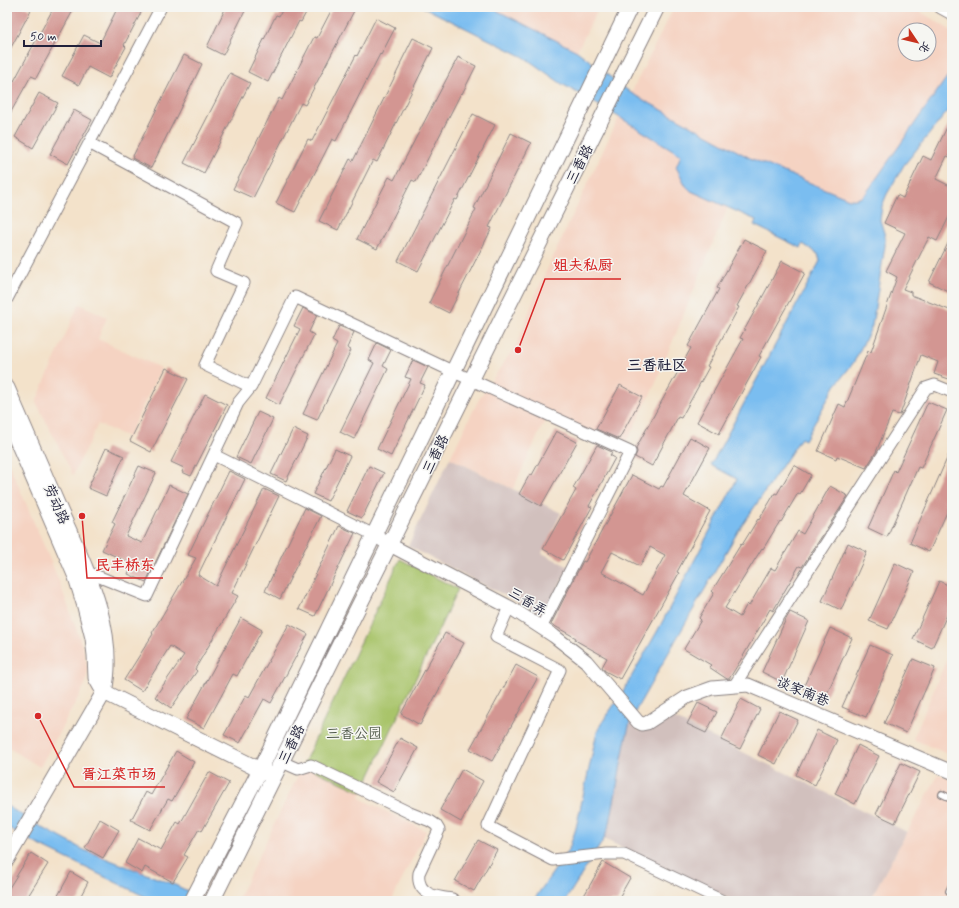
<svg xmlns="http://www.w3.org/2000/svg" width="959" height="908" font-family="Mynerve,'LXGW WenKai TC',sans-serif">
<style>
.built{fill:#f5d3c2;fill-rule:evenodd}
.industrial{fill:#d1c0bd}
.green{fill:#a9c46a;stroke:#667352}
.water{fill:#7abdf0;stroke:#4e7096}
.building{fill:#d39692;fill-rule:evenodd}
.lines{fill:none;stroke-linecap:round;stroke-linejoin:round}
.service-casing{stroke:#8a8282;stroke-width:8}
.minor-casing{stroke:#8a8282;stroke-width:13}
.tertiary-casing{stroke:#8a8282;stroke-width:15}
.secondary-casing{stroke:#8a8282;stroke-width:17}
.service{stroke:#fff;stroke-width:5.5}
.minor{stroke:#fff;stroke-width:11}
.tertiary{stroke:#fff;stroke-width:13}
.secondary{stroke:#fff;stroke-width:15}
.labels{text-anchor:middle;stroke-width:3;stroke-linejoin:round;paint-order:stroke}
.street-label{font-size:14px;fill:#22223b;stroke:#f6f6f2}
.park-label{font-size:14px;fill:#515b4b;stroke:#f6f6f2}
.neighbourhood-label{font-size:15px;font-weight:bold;fill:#22223b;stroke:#f6f6f2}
.leader{fill:none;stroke:#d62828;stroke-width:1.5}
.callout-dot{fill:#d62828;stroke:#f6f6f2;stroke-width:1.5}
.callout-label{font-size:15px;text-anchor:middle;font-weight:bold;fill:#d62828;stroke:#f6f6f2;stroke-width:3;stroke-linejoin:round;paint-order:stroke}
</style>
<rect width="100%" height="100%" fill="#f6f6f2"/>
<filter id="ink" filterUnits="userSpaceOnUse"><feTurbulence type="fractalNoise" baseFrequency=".025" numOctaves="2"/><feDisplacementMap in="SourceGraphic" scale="8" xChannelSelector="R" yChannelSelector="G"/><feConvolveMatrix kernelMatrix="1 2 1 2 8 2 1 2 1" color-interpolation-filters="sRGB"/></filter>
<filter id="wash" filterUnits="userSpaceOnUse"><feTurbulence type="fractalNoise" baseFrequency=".012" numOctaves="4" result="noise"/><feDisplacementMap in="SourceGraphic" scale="16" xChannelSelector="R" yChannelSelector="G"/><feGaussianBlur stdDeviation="0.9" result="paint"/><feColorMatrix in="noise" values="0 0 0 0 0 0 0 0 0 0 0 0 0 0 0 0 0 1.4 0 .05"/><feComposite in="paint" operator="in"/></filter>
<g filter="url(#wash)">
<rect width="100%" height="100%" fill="#f3e2ca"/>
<path class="built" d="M490 7H599L577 51Z
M674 7H913L952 31V70L867 192 859 198 855 200 849 199 758 162 631 93ZM905 30H929V54H905Z
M619 117 681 155 692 191 728 207 653 389 622 451 547 416 513 489 450 458 479 399 516 345 522 331 536 293Z
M79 304 107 317 98 339 161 368 128 437 98 424 73 475 36 402Z
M7 459 59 581 83 648 88 671 85 685 40 767 7 747Z
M950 651H952V756L913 739Z
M303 765 362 792 359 798 426 831 392 900 394 901H237Z
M939 774 952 780V901H869Z"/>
<path class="industrial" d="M450 458 561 513 542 553 569 567 543 615 408 546Z
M667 715 907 832 869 901H734L604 839 610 823 620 765 630 722 639 731 646 730Z"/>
<path class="green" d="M400 559 458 589 362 792 303 765Z"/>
<path class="water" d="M423 7H490L577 51 631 93 750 158 849 199C857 200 862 198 867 192L952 70V106L904 165 887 194 882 206 880 220 885 236V246L872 326 854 362 835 386 805 440 801 438 737 533 637 708 630 722 625 743 610 823 604 839 565 901H533L565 855 570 846 576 828 597 732 601 724 622 693 658 630 737 479 711 465 820 261 818 254 803 244 801 248 754 225 756 220 691 191 686 186 676 167 681 155 619 117 562 84 524 57Z
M7 806 43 828 84 850 175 885 209 901H154L33 842 9 828 7 827Z"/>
<g id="blocks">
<path class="building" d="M9 7H26L31 10 7 55V10Z
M54 7H75L36 78 31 76 7 119V77L14 81Z
M118 7H144L124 45 126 47 109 78 88 67 79 85 62 76 84 35 100 43Z
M226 7H247L223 55 207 47Z
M284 7H309L301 22 299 21 268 82 248 72 276 15 279 16Z
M333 7H356L305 105 301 103 253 198 233 189 279 98 282 100 314 37 317 38Z
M376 18 395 28 381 55 380 54 336 141 332 139 295 212 276 203 308 139 312 141 356 55 357 56Z
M413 38 433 48 377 162 373 160 338 230 319 221 350 159 353 161 401 64H400Z
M184 55 202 64 151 168 132 158Z
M458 57 476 66 462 94 461 93 416 182 412 180 377 249 357 239 389 177 394 180Z
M230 73 250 83 204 173 184 163Z
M39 93 58 103 33 148 15 137Z
M74 110 92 120 68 164 50 154Z
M473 114 495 125 457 200 455 199 418 271 398 261Z
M952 117V158L947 156 936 179 952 187V211L937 241 929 237 903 289 911 292V295L952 311V380L934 374 938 362 921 355 900 415 892 413 876 452 866 468 837 456 836 459 818 451 839 404 845 407 868 351 871 352 897 277 886 271 905 233 884 223 897 195 903 198 923 156 931 160Z
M511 133 531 143 489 227 492 228 449 313 429 303 476 209 474 208Z
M952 235V293L929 282Z
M744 239 767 251 737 306 739 307 707 366 709 367 681 418 678 417 652 466 635 457 637 452 636 448 691 348 688 346 719 289 717 288Z
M782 261 805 273 759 356 761 357 719 434 697 422 743 339 740 338Z
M303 308 317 315 309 332 314 335 279 405 266 398 300 329 294 326Z
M339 326 354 332 347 348 351 350 317 420 303 414 337 344 332 341Z
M377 343 391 350 383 366 388 369 354 439 340 432 374 363 369 360Z
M413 360 428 367 420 383 425 385 391 456 377 449 411 379 405 377Z
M166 368 188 379 151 452 130 441Z
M620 385 642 397 619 439 596 429Z
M205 394 227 405 191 476 182 472 184 468 171 462Z
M928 402 947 410 921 468 918 467 887 537 868 528 894 470 896 472Z
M258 412 273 419 251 464 236 457Z
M293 429 308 436 286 481 271 474Z
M556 431 577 442 541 506 519 494 530 474 532 475Z
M690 437 710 448 684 496 710 511 677 572 679 573 620 679 605 671 602 667 607 658 575 640 576 638 551 624 583 561 585 562 632 475 659 489 661 486 663 487ZM650 547 665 555 643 595 601 572 612 552 640 566Z
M597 445 612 452 610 455 615 458 589 506 592 507 563 560 543 549 576 490 573 488Z
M952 447V501L929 552 910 543Z
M106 448 124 456 106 496 88 488Z
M335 449 350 456 328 501 313 494Z
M794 465 811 475 800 494 798 493 781 522 780 521 763 549 762 548 725 608 740 617 747 604 749 606 771 568 775 570 798 531 803 534 830 486 848 496 802 567 799 566 773 611 770 609 742 658 729 679H727L709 667 711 665 684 649 701 620 699 618 714 593 712 591 741 544 742 545 758 519 759 520 775 493 777 494Z
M139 466 156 473 126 536 142 543 169 485 188 494 146 582 128 574 132 564 102 550 115 524 112 522Z
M369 466 384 473 362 518 347 511Z
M229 471 245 479 198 575 216 586 264 489 279 496 232 593 238 596 195 669 197 671 171 708 155 697 184 655 170 646 142 691 124 680 153 634 152 633 196 558 188 555Z
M305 508 321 516 280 599 265 591Z
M339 526 355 533 315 616 299 609Z
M848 543 867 552 841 610 822 601Z
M895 563 914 572 888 629 869 621Z
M939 581 952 587V604L932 648 913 639Z
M790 612 809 621 782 682 762 672 786 619Z
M241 618 262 630 237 676 233 674 204 728 186 719Z
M289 624 308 634 271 703 264 699 240 743 224 735 246 695 249 697Z
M830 628 852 638 825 698 803 688Z
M445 633 464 643 420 725 401 714Z
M870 645 893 655 866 717 842 707Z
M913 659 935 668 906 733 884 723Z
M516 665 538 677 492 761 470 749Z
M741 699 760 709 740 749 721 740Z
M698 703 717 712 706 733 687 724Z
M779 711 798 720 776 764 758 755Z
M817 730 837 740 815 785 796 775Z
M400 738 418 748 394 792 376 782Z
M858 745 879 756 855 804 835 794Z
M176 751 194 762 172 801 168 799 150 830 131 820 146 792 151 795Z
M901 763 920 772 895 823 876 814Z
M462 769 483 781 461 822 440 810Z
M209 772 229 783 202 831 199 829 184 855 188 857 173 882 145 867 142 873 125 863 138 838 161 850 177 822 180 824Z
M100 819 119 830 103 858 85 848Z
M478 840 497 850 474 891 455 881Z
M31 853 48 864 25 901H7V891Z
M603 862 630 878 617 901H581Z
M71 872 88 882 78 901H55Z"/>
</g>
</g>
<g filter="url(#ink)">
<use href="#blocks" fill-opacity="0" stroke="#8a8282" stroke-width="1"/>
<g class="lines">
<g class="service-casing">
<path id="service" d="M942 794 952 799
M952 885 949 891 952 893"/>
</g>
<g class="minor-casing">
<path id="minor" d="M89 143 237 223 216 271 244 283 205 365 251 387
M7 299 161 7
M214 455 374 535
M87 572 147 596 238 403 251 387 295 297 454 372 630 452 541 628
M509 607 496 637 560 670 488 826 553 860 606 854H624L723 901
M734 686 926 388 935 385 952 392
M282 762 298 769 311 765 410 813 430 821 436 825 439 830 419 873C416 895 437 897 452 899L455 901"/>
</g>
<g class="tertiary-casing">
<path id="tertiary" d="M941 7 952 13
M374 535 390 545 511 608 554 636 586 661 638 722 642 724 647 723 687 697 712 688 748 685 952 772"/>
</g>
<g class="secondary-casing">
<path id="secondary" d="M7 388C24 428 41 467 58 506 83 564 118 627 104 692L7 859
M7 417 76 577 84 603 93 638 95 655 96 678 104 692 268 774
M192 901 260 770 630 7
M212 901 657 7"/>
</g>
<use href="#service" class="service"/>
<use href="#minor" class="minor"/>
<use href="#tertiary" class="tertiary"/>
<use href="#secondary" class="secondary"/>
</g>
</g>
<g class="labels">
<g class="street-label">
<text transform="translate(579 164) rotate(-63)" y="5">三香路</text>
<text transform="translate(435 454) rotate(-64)" y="5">三香路</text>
<text transform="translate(57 504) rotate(66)" y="5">劳动路</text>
<text transform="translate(528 601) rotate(31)" y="5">三香弄</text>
<text transform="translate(803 691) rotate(23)" y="5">谈家南巷</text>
<text transform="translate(291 744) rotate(-64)" y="5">三香路</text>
</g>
<g class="park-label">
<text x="354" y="738">三香公园</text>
</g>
<g class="neighbourhood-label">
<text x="657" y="370">三香社区</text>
</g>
</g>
<path class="leader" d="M518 350L545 279H621M82 516L87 578H163M38 716L74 787H165"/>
<g class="callout-dot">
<circle cx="518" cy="350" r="4"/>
<circle cx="82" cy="516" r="4"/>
<circle cx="38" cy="716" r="4"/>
</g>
<g class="callout-label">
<text x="583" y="270">姐夫私厨</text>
<text x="125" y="570">民丰桥东</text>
<text x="119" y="779">胥江菜市场</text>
</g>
<rect width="959" height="908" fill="none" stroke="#f6f6f2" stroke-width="24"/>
<g transform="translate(917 42) rotate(125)"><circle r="19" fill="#f6f6f2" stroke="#a1a1a9"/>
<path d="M0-3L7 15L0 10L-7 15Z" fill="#c8321e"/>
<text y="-6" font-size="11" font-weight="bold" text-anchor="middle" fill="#22223b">北</text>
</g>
<path d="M24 40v6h77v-6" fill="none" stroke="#22223b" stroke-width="2"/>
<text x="30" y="40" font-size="12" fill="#22223b" stroke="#f6f6f2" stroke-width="3" paint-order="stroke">50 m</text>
</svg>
